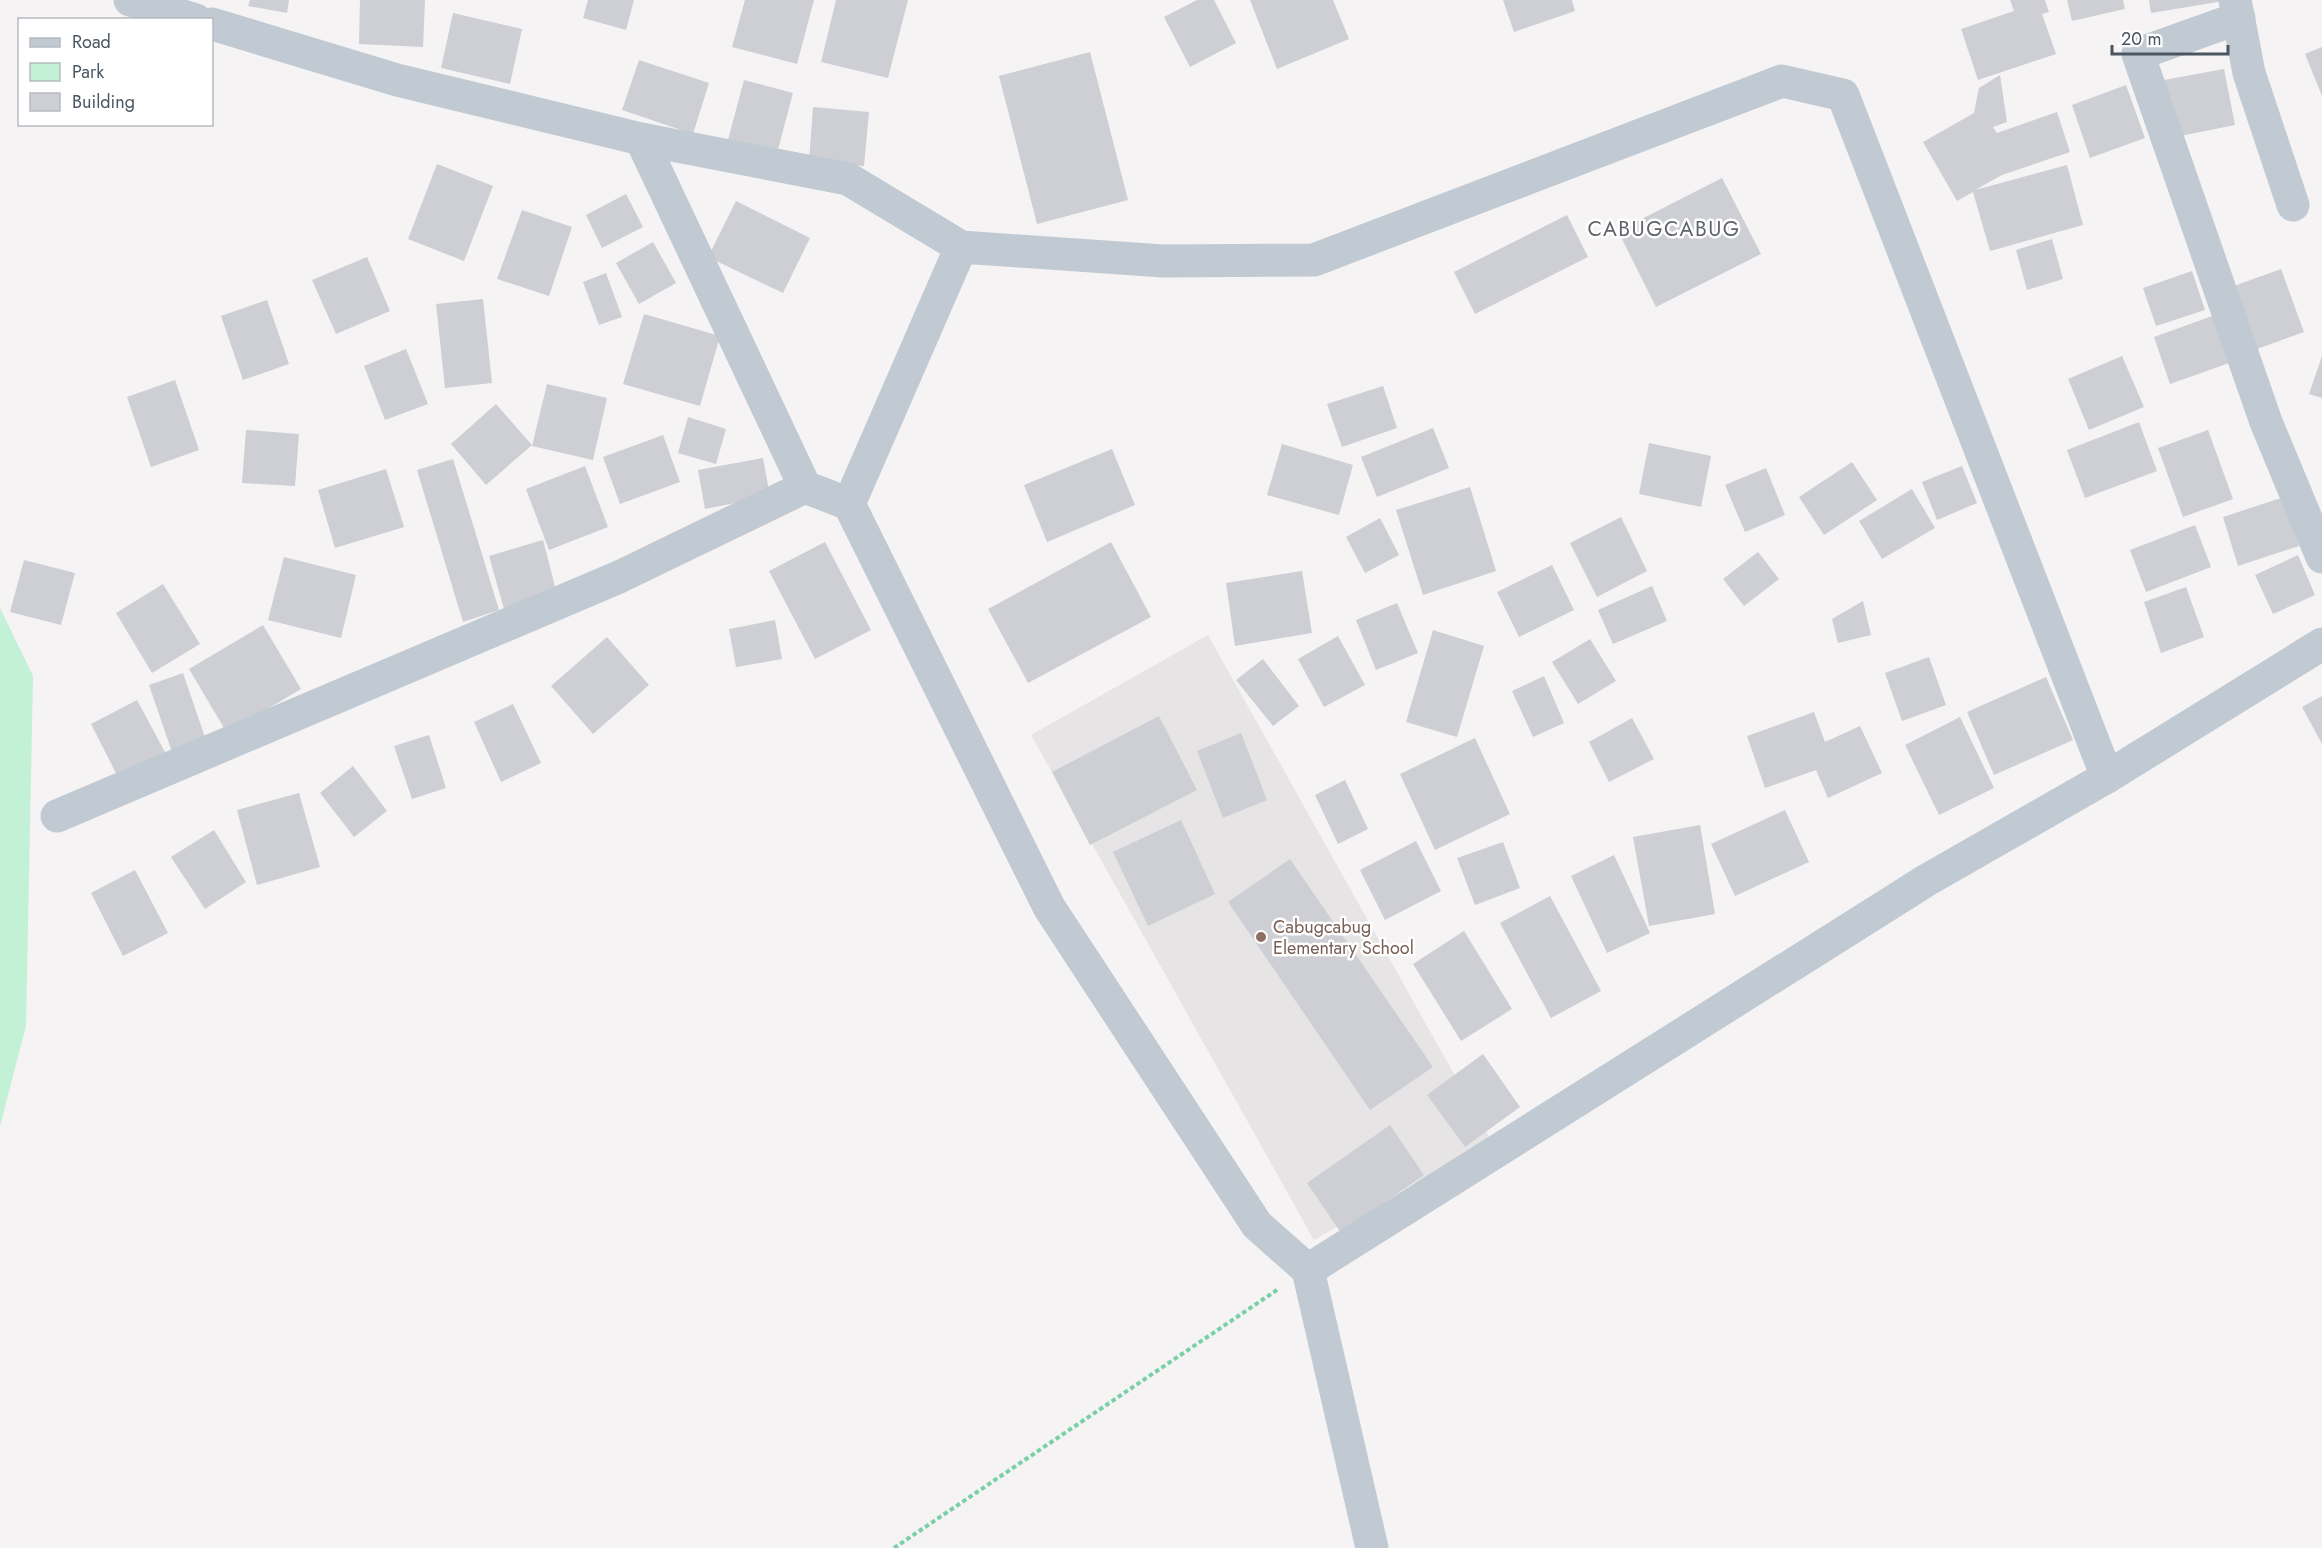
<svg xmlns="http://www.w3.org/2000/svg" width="2322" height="1548" font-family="Jost,sans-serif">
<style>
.education{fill:#e6e4e5}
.green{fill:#c3f1d5}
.building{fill:#cdcfd5}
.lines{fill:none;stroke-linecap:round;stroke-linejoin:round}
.path{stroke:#7ad0a6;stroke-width:4;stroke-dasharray:4.5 3;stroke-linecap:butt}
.minor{stroke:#c1cad2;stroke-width:33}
.tertiary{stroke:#c1cad2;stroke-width:33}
.education-dot{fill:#8d6e63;stroke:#fff;stroke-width:2}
.labels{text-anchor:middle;stroke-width:5;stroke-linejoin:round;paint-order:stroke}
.education-label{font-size:18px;fill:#785e54;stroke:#fff;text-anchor:start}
.quarter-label{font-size:21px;letter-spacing:1.5px;fill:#5f6368;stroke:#fff}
</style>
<rect width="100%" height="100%" fill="#f5f3f3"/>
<path class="education" d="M1208 635 1491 1140 1314 1240 1031 735Z"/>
<path class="green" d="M0 608 33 676 26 1026 0 1126Z"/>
<path class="building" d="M250 0H289L287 13 248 6Z
M360 0H425L423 47 359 44Z
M588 0H634L626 30 583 18Z
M745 0H814L797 64 732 47Z
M836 0H908L888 78 821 62Z
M1197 0H1214L1236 43 1190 67 1164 17Z
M1250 0H1333L1349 39 1277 69Z
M1503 0H1572L1575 11 1514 32Z
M2010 0H2045L2049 12 2042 14 2056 54 1978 80 1961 29 2014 11Z
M2067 0H2123L2125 9 2072 21Z
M2149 0H2224V1L2151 13Z
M453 13 522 29 510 84 441 68Z
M2322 47V96L2305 54Z
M1090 52 1128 200 1037 224 999 76Z
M639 60 709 83 693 134 622 110Z
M2224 69 2235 125 2175 137 2164 80Z
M2000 75 2007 122 1993 127 1997 133 2057 112 2070 152 2002 175 1975 190 2067 165 2083 225 1990 251 1973 192 1957 201 1923 142 1974 113 1979 88Z
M744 80 793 93 777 153 728 140Z
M2126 85 2145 138 2090 158 2072 105Z
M813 107 869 112 864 166 809 162Z
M437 164 493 186 464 261 408 239Z
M1722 178 1761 254 1656 307 1618 231Z
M626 194 643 227 602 248 586 215Z
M736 201 810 238 783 293 708 257Z
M522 210 572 227 549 296 497 279Z
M1567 215 1588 257 1475 314 1454 272Z
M2052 239 2063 279 2027 290 2016 250Z
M653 242 676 283 639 304 616 263Z
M367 257 390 311 336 334 312 280Z
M2281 269 2304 332 2257 349 2234 286Z
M2192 271 2205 310 2156 326 2143 288Z
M606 273 622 317 599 325 583 282Z
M483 299 492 383 445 388 436 304Z
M267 300 289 364 243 380 221 316Z
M644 314 720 336 700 406 623 384Z
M2215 315 2232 362 2170 384 2154 337Z
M406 349 428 404 385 420 364 366Z
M2122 356 2144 407 2089 430 2068 379Z
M2322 356V398L2309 394Z
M175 380 199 450 151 467 127 397Z
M547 384 607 398 593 460 532 446Z
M1383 386 1397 428 1342 447 1327 404Z
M496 404 532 445 486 485 451 444Z
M688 417 726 429 716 464 678 453Z
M2139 422 2157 471 2085 498 2067 450Z
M1433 428 1449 468 1377 497 1361 457Z
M246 430 299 434 295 486 242 483Z
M2208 430 2233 499 2183 517 2158 448Z
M663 435 680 482 620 504 603 457Z
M1649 443 1711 456 1701 507 1639 494Z
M1282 444 1353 465 1339 515 1267 495Z
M1112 449 1135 505 1047 542 1024 485Z
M763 458 770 496 705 509 698 470Z
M453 459 499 610 463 622 417 470Z
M1852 462 1877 500 1824 535 1799 497Z
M585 466 608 527 549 550 526 489Z
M1962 466 1977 503 1937 520 1922 482Z
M1766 468 1785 515 1745 532 1725 485Z
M386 469 404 527 335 548 318 490Z
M1470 487 1496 571 1423 595 1396 510Z
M1912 489 1935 528 1882 559 1859 521Z
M2284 497 2299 546 2238 566 2223 517Z
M1621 517 1647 571 1597 597 1570 543Z
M1380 518 1399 555 1365 573 1346 537Z
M2195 525 2211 567 2146 592 2130 550Z
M543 540 557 594 504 609 489 556Z
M825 542 871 630 815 659 769 571Z
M1111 542 1151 617 1028 683 988 609Z
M1758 552 1779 579 1744 606 1723 579Z
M2298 555 2315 595 2273 614 2255 575Z
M284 557 356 575 341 638 268 620Z
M24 560 75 573 61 625 10 612Z
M1552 565 1574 610 1519 637 1497 592Z
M1302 571 1312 633 1235 646 1226 583Z
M163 584 200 644 152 673 116 613Z
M1652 586 1667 621 1613 644 1598 610Z
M2186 587 2204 637 2161 653 2144 602Z
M1863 601 1871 635 1838 643 1832 619Z
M1397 603 1418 653 1376 670 1356 620Z
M775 620 782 659 736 667 729 629Z
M263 625 301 689 227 733 189 669Z
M1433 630 1484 646 1457 737 1406 722Z
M1338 636 1365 685 1324 707 1298 659Z
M607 637 649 685 593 734 551 686Z
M1590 639 1616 681 1578 704 1552 662Z
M1929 657 1946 705 1902 721 1885 673Z
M1263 659 1299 706 1273 726 1236 680Z
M183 673 206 740 172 752 149 685Z
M1544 676 1564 723 1533 737 1512 691Z
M2046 677 2073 740 1994 775 1967 712Z
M2322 696V744L2302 707Z
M137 700 166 754 119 779 91 724Z
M513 704 541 763 501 782 474 722Z
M1814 712 1825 742 1860 726 1882 773 1828 798 1816 770 1765 788 1747 736Z
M1159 716 1197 790 1090 845 1052 772Z
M1960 717 1994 788 1939 815 1905 745Z
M1632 718 1654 759 1609 782 1589 742Z
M1241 733 1267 800 1223 818 1197 751Z
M429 735 446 788 412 799 394 746Z
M1475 738 1510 814 1435 850 1400 774Z
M353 766 387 811 354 837 320 793Z
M1345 780 1368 829 1338 844 1315 795Z
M299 793 320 867 257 885 237 810Z
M1785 810 1809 862 1735 896 1711 844Z
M1181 820 1215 894 1148 926 1113 852Z
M1700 825 1715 914 1649 926 1633 837Z
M214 830 246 882 205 909 171 857Z
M1416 841 1441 891 1385 920 1360 870Z
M1503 842 1520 888 1475 905 1457 858Z
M1614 855 1650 933 1607 953 1571 876Z
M1290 859 1433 1067 1370 1110 1228 902Z
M135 870 168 933 123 956 91 893Z
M1550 896 1601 991 1551 1018 1500 923Z
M1464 931 1512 1009 1461 1041 1413 964Z
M1483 1054 1520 1107 1465 1147 1427 1095Z
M1390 1125 1424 1175 1341 1233 1307 1183Z"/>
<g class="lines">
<path class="path" d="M894 1548 1277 1290"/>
<path class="minor" d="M130 0 196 20
M2235 0 2249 73 2293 205
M2239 18 2138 54 2266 422 2322 557
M212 24 397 80 641 139 848 179 961 247
M641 139 805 487 849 504 1049 907 1257 1225 1308 1270
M849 504 961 247 1163 261 1314 260 1782 81 1843 95 2107 777
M57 816 619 577 805 487"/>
<path class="tertiary" d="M1372 1548 1308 1270 1927 880 2107 777 2322 644"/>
</g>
<circle class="education-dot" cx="1261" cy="937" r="6"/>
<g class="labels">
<g class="education-label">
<text x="1273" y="933">Cabugcabug<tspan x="1273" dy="21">Elementary School</tspan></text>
</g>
<g class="quarter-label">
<text x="1664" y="236">CABUGCABUG</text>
</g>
</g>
<rect x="18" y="18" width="195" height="108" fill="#ffffff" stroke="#b7bbc0" stroke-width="1.5"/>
<rect x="30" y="38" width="30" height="9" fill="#c1cad2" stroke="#b7bbc0" stroke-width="1.5"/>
<text x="72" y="48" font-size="18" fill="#4a5661">Road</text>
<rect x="30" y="63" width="30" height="18" fill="#c3f1d5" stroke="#b7bbc0" stroke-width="1.5"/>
<text x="72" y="78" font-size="18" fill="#4a5661">Park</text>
<rect x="30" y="93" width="30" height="18" fill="#cdcfd5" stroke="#b7bbc0" stroke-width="1.5"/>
<text x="72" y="108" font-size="18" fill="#4a5661">Building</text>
<path d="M2112 45v9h116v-9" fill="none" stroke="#4a5661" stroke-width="3"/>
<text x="2121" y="45" font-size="18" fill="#4a5661" stroke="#ffffff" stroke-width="4.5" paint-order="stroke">20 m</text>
</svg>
